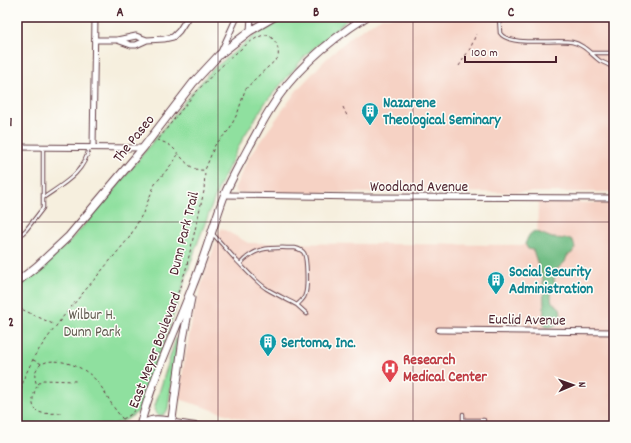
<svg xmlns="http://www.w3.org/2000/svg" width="631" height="443" font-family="Dekko,sans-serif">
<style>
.built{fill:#f6d2c4}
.green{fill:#8fe09f;stroke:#6c8065}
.forest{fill:#73be86;stroke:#5e6e58}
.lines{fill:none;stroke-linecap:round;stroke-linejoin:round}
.lane-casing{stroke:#643e46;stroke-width:4.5}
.street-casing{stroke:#643e46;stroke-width:7}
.secondary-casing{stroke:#643e46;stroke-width:9}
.path{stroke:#643e46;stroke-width:1;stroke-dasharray:3 3;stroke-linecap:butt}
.lane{stroke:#fff;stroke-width:2.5}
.street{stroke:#fff;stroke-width:5}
.secondary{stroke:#fff;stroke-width:7}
.grid{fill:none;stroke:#4a1f2b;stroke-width:1;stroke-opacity:0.55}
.labels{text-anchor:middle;stroke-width:3;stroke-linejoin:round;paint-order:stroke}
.culture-label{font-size:15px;font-weight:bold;fill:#0d838f;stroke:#fdfcf7;text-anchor:start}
.street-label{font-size:15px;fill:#4a1f2b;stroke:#fdfcf7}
.park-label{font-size:15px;fill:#5f594e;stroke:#fdfcf7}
.health-label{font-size:15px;font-weight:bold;fill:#be3a42;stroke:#fdfcf7;text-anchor:start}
.neatline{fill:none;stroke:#4a1f2b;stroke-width:1.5}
.grid-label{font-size:13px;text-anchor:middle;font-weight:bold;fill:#4a1f2b}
</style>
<rect width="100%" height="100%" fill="#fdfcf7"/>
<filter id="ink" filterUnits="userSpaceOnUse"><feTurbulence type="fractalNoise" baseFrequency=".025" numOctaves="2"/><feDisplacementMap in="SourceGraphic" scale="8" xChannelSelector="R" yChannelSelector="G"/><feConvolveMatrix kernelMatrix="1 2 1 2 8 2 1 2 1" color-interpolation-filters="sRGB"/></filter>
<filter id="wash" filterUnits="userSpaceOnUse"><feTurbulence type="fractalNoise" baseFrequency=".012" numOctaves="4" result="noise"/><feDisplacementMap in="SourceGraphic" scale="16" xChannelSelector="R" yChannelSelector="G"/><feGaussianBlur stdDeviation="0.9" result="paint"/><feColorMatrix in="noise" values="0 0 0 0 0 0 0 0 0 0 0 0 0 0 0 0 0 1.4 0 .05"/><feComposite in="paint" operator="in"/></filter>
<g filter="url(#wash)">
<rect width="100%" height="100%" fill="#f6efde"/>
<path class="built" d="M382 17H614V192L236 193 234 189 249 157 297 90 325 60 352 36Z
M538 202 614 203V426H263L179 399 185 356 194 311 204 276 221 228 248 243 537 245Z"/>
<path class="green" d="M285 17H350L306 55 265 103 243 138 219 187 196 247 145 401 139 411 126 420 112 425 17 426V289L68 243 108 198 189 96 213 69 258 33Z
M176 338 178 339 168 408C166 414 163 417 156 414L154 409Z"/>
<path class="forest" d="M535 231 552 238 571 239 574 243 575 248 572 253 567 256 565 262 555 271 554 281 556 285C551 291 550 295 552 302L560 308C563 319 557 329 545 327L543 322 544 308 543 280 533 250 528 249 525 244C528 238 528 234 535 231Z"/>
</g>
<g filter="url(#ink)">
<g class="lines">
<g class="lane-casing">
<path id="lane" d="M499 17 500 33C508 47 557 39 572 42 583 44 591 54 600 61 605 63 609 65 614 68
M591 53H614
M43 198C63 184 85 173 89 147
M212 233 237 261C246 270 256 282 267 289 277 295 288 300 297 305 300 302 304 299 305 295 308 289 307 258 304 253 302 250 299 249 295 248 272 248 257 245 240 264
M17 238 26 230 43 208V147
M297 305 307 314
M463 420H484
M173 421 208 426
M463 426V414"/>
</g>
<g class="street-casing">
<path id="street" d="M250 31 251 17
M95 40H117L136 36 147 40
M117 40 131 45H136L147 40 164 39 173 37 179 31 188 17
M220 54 237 17
M17 147 143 148
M93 147 95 17
M225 195 362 197 614 198
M439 330 614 332"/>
</g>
<g class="secondary-casing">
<path id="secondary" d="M17 282 37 266 69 236 143 148 193 83 219 55 250 31 274 17
M140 426C153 377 175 332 193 285 205 256 213 226 224 196 231 179 241 162 250 145 257 133 263 120 271 108 293 71 330 40 366 17
M142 426C151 417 160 420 171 421
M171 426 183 339 191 298"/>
</g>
<path class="path" d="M459 66 471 47 476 34
M343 107 348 118
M157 140C162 142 168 143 172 147 182 156 189 172 205 170L215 145 229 130 238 112 245 90 256 78 278 58C279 51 278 44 273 39 270 36 268 35 265 35 250 36 209 78 198 90 184 106 171 123 158 140
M17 307 55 325
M33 360 42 364C48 360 56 361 63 362 89 368 99 381 111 403 115 410 120 415 124 421V426
M155 361 186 269 204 191 205 171
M41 364C33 372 34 376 37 386 33 394 28 410 42 413 48 414 56 413 62 413
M38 384 43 380 76 381
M17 407 24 378 35 355 62 318 129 238 143 213 155 184 175 160 178 154
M123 419 130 415 139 405"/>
<use href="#lane" class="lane"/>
<use href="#street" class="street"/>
<use href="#secondary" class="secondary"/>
</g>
</g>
<path class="grid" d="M218 17V426M413 17V426M17 222H614"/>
<defs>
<g id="building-pin" transform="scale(0.9)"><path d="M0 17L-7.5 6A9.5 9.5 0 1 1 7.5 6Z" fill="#0f9aa8" stroke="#fdfcf7"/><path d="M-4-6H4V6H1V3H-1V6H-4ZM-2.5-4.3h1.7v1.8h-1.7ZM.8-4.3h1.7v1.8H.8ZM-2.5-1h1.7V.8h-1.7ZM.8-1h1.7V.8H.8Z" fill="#fff"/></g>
<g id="hospital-pin" transform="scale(0.9)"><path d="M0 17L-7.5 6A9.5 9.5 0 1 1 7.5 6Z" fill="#e0444e" stroke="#fdfcf7"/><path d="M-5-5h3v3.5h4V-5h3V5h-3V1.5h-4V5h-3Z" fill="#fff"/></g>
</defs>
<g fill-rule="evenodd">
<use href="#building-pin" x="370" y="111"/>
<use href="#building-pin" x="496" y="280"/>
<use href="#building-pin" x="268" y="342"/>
<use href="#hospital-pin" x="390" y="368"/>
</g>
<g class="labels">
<g class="culture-label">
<text x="383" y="107">Nazarene<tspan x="383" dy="17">Theological Seminary</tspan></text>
<text x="509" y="276">Social Security<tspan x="509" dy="17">Administration</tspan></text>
<text x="281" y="347">Sertoma, Inc.</text>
</g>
<g class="street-label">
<text transform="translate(133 138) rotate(-51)" y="5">The Paseo</text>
<text x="419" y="191">Woodland Avenue</text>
<text transform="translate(183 233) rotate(-76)" y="5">Dunn Park Trail</text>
<text transform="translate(527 319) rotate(1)" y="5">Euclid Avenue</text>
<text transform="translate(154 350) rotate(-69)" y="5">East Meyer Boulevard</text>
</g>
<g class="park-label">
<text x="92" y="319">Wilbur H.<tspan x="92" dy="17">Dunn Park</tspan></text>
</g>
<g class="health-label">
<text x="403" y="364">Research<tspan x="403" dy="17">Medical Center</tspan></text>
</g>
</g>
<rect width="631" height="443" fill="none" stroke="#fdfcf7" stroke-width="44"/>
<g transform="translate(573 385) rotate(88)" stroke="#fdfcf7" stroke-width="3" paint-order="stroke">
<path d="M0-3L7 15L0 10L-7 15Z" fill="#4a1f2b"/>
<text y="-6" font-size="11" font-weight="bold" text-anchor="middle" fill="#4a1f2b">N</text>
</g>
<path d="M465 56v6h91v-6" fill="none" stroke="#4a1f2b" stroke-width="2"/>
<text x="471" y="56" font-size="12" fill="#4a1f2b" stroke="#fdfcf7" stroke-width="3" paint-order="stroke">100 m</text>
<rect x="22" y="22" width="587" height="399" class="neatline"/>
<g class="grid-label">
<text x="120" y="16">A</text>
<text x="316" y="16">B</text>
<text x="511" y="16">C</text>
<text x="11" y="126">1</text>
<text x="11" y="326">2</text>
</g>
</svg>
